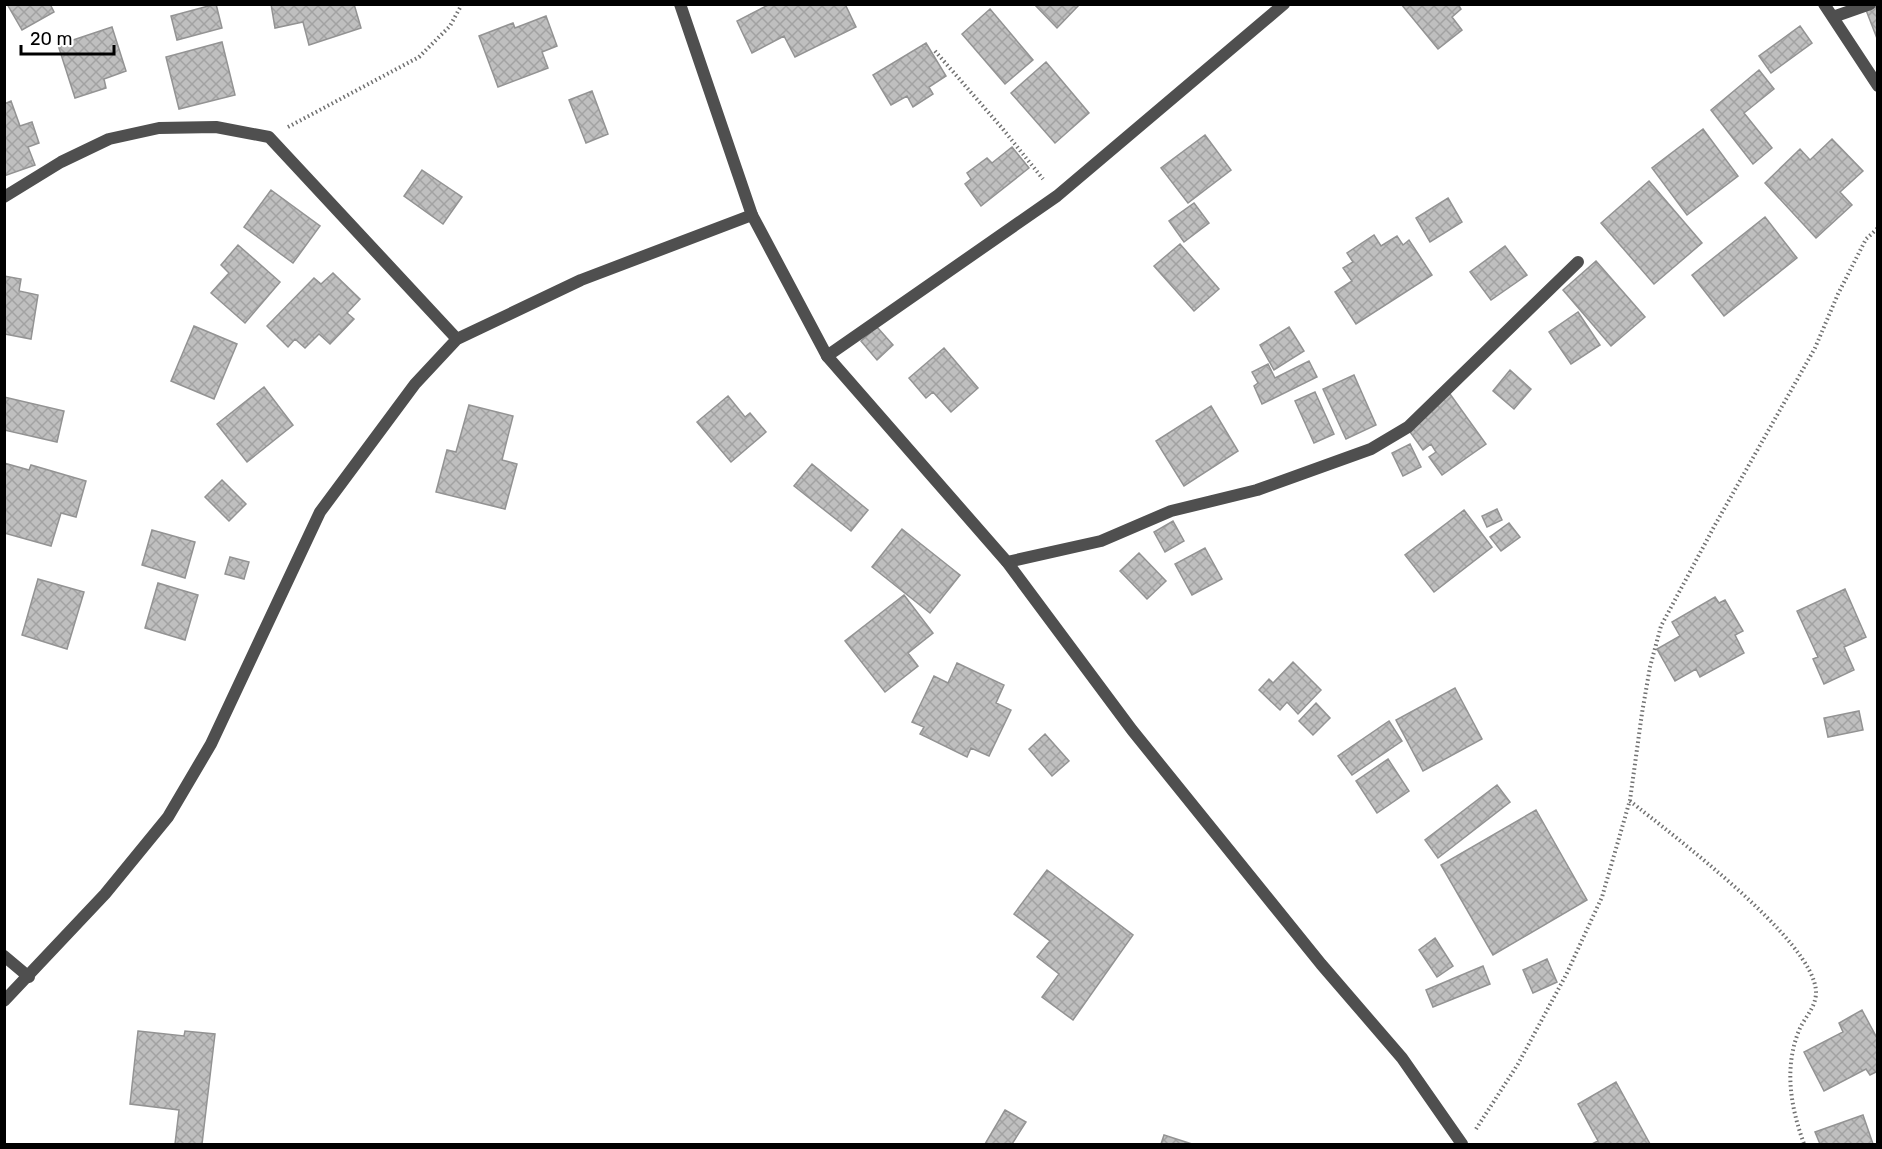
<svg xmlns="http://www.w3.org/2000/svg" width="1882" height="1149" font-family="Rubik,sans-serif">
<style>
.building{fill:url(#building-cross-hatch);stroke:#939393;stroke-width:1.5}
.lines{fill:none;stroke-linecap:round;stroke-linejoin:round}
.path{stroke:#717171;stroke-width:4;stroke-dasharray:1.5 3;stroke-linecap:butt}
.minor{stroke:#4f4f4f;stroke-width:12}
.tertiary{stroke:#4f4f4f;stroke-width:12}
</style>
<defs>
<pattern id="building-cross-hatch" width="8" height="8" patternUnits="userSpaceOnUse" patternTransform="scale(1.5)"><rect width="8" height="8" fill="#bfbfbf"/><path d="M0 0l8 8M0 8l8-8" fill="none" stroke="#a2a2a2"/></pattern>
</defs>
<rect width="100%" height="100%" fill="#fff"/>
<path class="building" d="M7 4H50L54 12 22 30Z
M216 4 222 28 177 40 171 16Z
M271 4H354L361 28 309 45 303 22 275 28Z
M770 4H845L856 27 795 57 784 36 752 53 737 21Z
M1034 4H1080L1057 28Z
M1401 4H1458L1461 9 1452 17 1462 30 1438 49Z
M1878 6V41L1866 10Z
M990 9 1033 60 1005 84 962 34Z
M546 16 557 46 542 52 548 68 498 87 479 36 513 23 515 28Z
M1800 26 1812 43 1771 73 1759 56Z
M112 27 126 71 104 79 106 88 75 98 58 45Z
M222 42 235 95 179 109 166 57Z
M926 43 946 76 929 87 933 94 913 107 907 96 891 105 873 75Z
M1046 62 1089 113 1055 143 1011 93Z
M1759 70 1774 89 1744 113 1772 148 1753 164 1711 110Z
M592 91 608 134 586 143 569 100Z
M11 101 20 126 32 122 39 143 28 147 35 165 4 176V104Z
M1703 129 1738 176 1687 215 1652 168Z
M1205 135 1231 170 1188 203 1161 168Z
M1832 139 1863 171 1840 192 1852 205 1816 238 1765 183 1800 149 1810 160Z
M1012 147 1029 168 981 206 965 184 971 179 967 173 987 158 992 163Z
M422 170 462 197 443 224 404 196Z
M1649 181 1702 243 1654 284 1601 223Z
M271 190 320 226 293 263 244 227Z
M1448 198 1462 222 1430 242 1416 218Z
M1194 203 1209 223 1184 242 1169 221Z
M1765 217 1797 258 1724 316 1692 275Z
M1374 235 1381 246 1397 236 1403 245 1409 240 1432 275 1356 324 1335 292 1352 281 1343 268 1353 262 1347 253Z
M1180 244 1219 289 1194 311 1154 266Z
M238 245 280 282 245 323 211 293 229 273 221 265Z
M1505 246 1527 275 1491 300 1470 272Z
M1596 261 1645 317 1611 346 1563 290Z
M333 273 360 299 347 313 354 319 330 344 319 334 305 348 295 339 288 347 267 326 314 278 321 284Z
M4 276 21 279 19 291 38 295 31 339 4 334Z
M1578 312 1600 345 1571 364 1549 332Z
M194 326 237 344 214 399 171 381Z
M877 327 893 345 877 360 861 341Z
M1289 327 1304 351 1274 370 1260 345Z
M944 348 978 388 951 412 933 392 926 398 909 378Z
M1309 361 1317 377 1262 404 1254 386 1258 383 1252 372 1268 364 1275 378Z
M1510 370 1531 389 1514 409 1493 391Z
M1354 375 1376 425 1346 439 1323 389Z
M264 387 293 425 247 462 217 424Z
M1315 392 1334 434 1314 443 1295 401Z
M1450 394 1486 444 1442 475 1429 457 1436 452 1431 444 1423 450 1405 425Z
M728 396 745 417 750 413 766 432 731 462 697 422Z
M4 397 64 411 57 442 4 430Z
M469 405 513 416 502 460 517 464 505 509 436 492 447 450 456 452Z
M1211 406 1238 451 1184 486 1156 441Z
M1410 444 1421 467 1403 476 1392 453Z
M4 463 29 470 31 465 86 481 76 517 61 513 51 546 4 533Z
M812 464 868 510 851 531 794 486Z
M222 480 246 504 229 521 205 497Z
M1497 509 1502 520 1487 527 1482 516Z
M1464 510 1492 547 1434 592 1405 555Z
M1173 521 1184 541 1165 552 1154 532Z
M1509 523 1520 537 1501 551 1490 537Z
M902 529 960 575 930 613 872 567Z
M152 530 195 542 185 578 142 565Z
M1205 548 1222 579 1192 595 1175 564Z
M1139 553 1166 581 1147 599 1120 571Z
M230 557 249 562 244 579 225 574Z
M38 579 84 592 67 649 22 635Z
M158 583 198 595 185 640 145 628Z
M1845 589 1866 637 1844 647 1854 670 1824 684 1813 659 1818 657 1797 611Z
M904 595 933 633 908 653 918 666 885 692 845 641Z
M1715 597 1719 603 1725 600 1743 631 1735 635 1744 653 1700 677 1696 669 1675 681 1657 649 1680 636 1672 622Z
M1293 662 1321 690 1298 714 1287 702 1280 710 1259 690 1269 679 1273 683Z
M957 663 1004 685 996 703 1011 710 989 756 971 748 967 757 920 734 924 727 912 722 934 676 948 683Z
M1455 688 1482 739 1423 771 1396 720Z
M1316 703 1330 718 1313 735 1299 721Z
M1859 711 1863 730 1828 737 1824 718Z
M1389 721 1402 741 1352 775 1338 756Z
M1045 734 1069 761 1052 776 1029 749Z
M1388 759 1409 791 1377 813 1356 781Z
M1497 785 1510 802 1438 858 1425 840Z
M1536 810 1587 900 1493 955 1441 865Z
M1047 870 1133 935 1073 1020 1042 997 1059 974 1037 957 1050 941 1014 914Z
M1435 938 1453 966 1437 977 1419 950Z
M1547 959 1557 982 1533 993 1523 970Z
M1483 966 1490 984 1433 1007 1426 990Z
M1862 1010 1878 1040V1071L1870 1075 1866 1069 1824 1091 1804 1052 1843 1032 1839 1023Z
M138 1031 184 1036 185 1031 215 1034 202 1144H175L179 1110 130 1104Z
M1616 1082 1650 1144H1592L1598 1141 1578 1104Z
M1005 1110 1026 1122 1012 1144H985Z
M1863 1115 1873 1144H1820L1815 1132Z
M1164 1135 1192 1144H1161Z"/>
<g class="lines">
<path class="path" d="M935 51 1002 128 1043 179
M288 127 419 57 450 26 462 4
M1630 801C1671 834 1815 941 1816 992 1816 1009 1803 1018 1798 1033 1784 1070 1791 1108 1804 1144
M1476 1129 1518 1064 1566 975 1602 897 1630 800 1642 713 1650 667 1661 626 1715 525 1815 348 1838 294 1866 239 1878 228"/>
<path class="minor" d="M1824 4 1878 86
M1833 17 1870 4
M4 197 61 162 109 139 159 128 216 127 269 137 457 339
M827 356 1057 196 1284 4
M1007 562 1101 541 1171 511 1257 490 1371 449 1408 427 1578 262
M4 956 29 977
M4 1001 105 894 168 817 211 744 320 512 415 384 457 339 581 280 752 215"/>
<path class="tertiary" d="M680 4 752 215 827 356 1007 562 1132 730 1321 964 1402 1058 1462 1144"/>
</g>
<rect width="1882" height="1149" fill="none" stroke="#000000" stroke-width="12"/>
<path d="M21 45v9h93v-9" fill="none" stroke="#000000" stroke-width="3"/>
<text x="30" y="45" font-size="18" fill="#000000" stroke="#ffffff" stroke-width="4.5" paint-order="stroke">20 m</text>
</svg>
